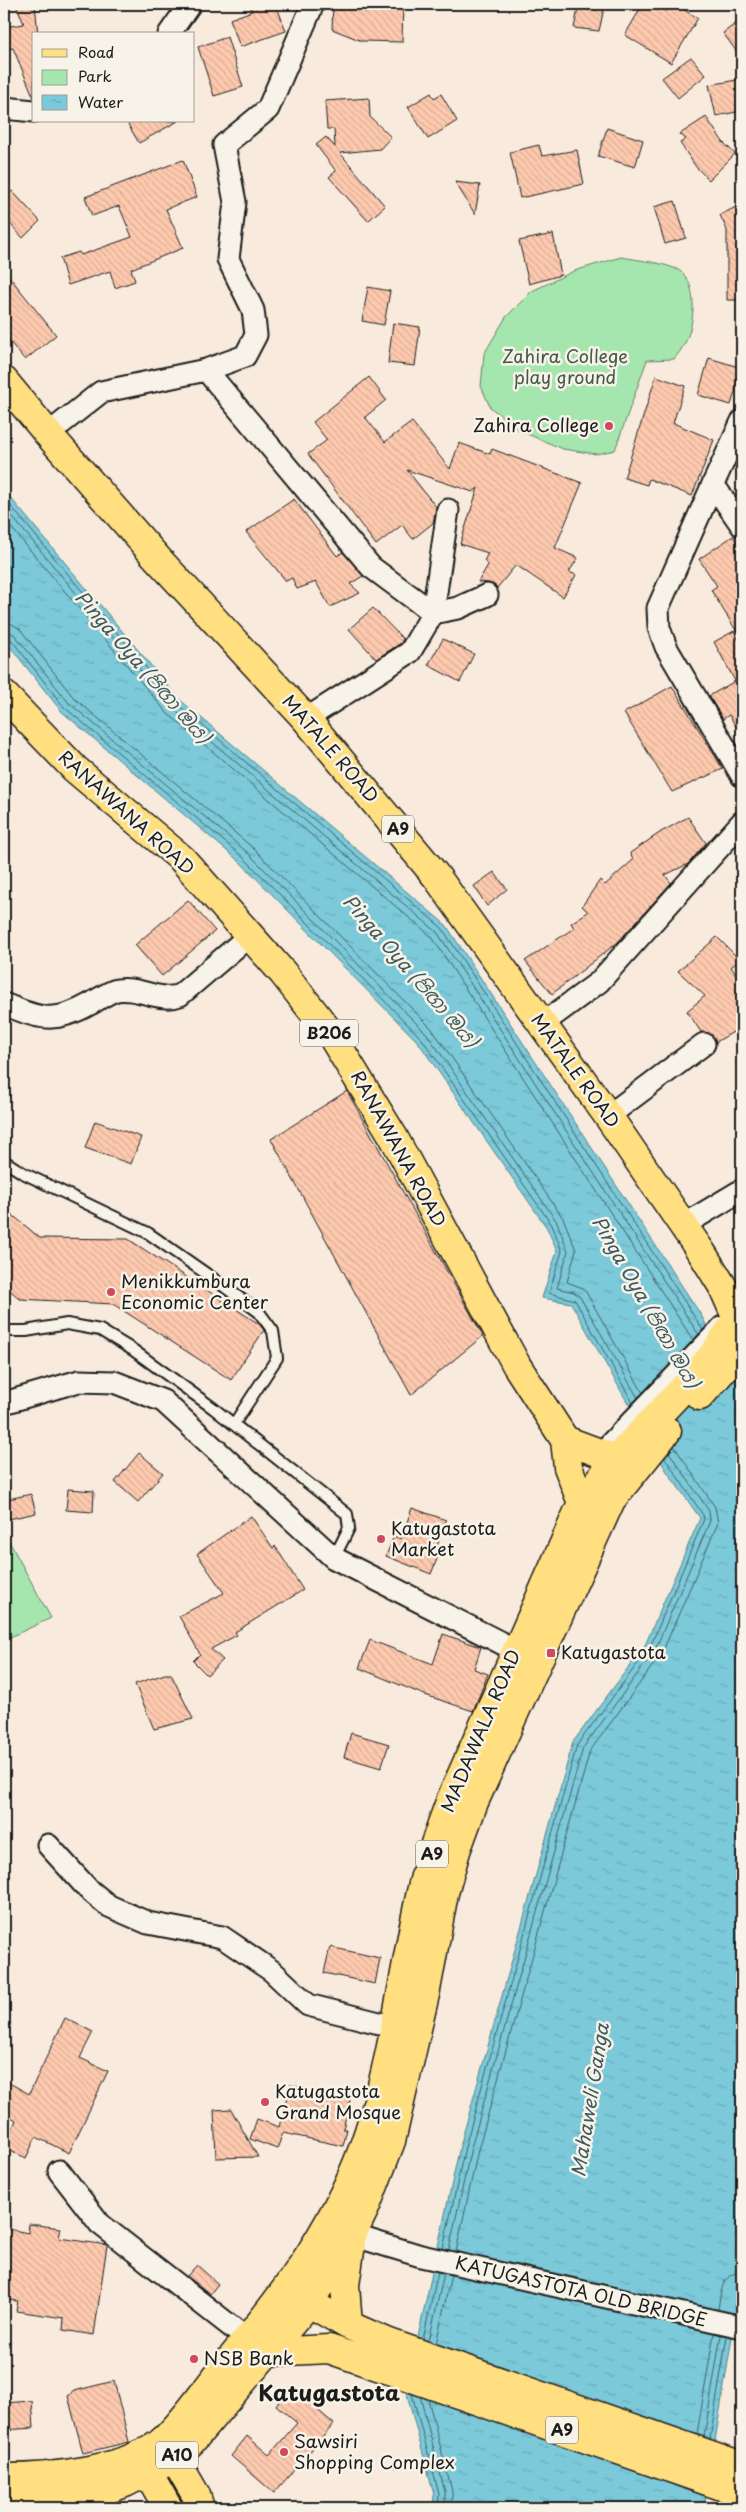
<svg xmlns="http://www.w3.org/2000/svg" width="746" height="2512" font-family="'Playpen Sans','Noto Sans Sinhala',sans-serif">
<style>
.park{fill:#a5e6ae;stroke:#608165}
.water{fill:url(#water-ripples);stroke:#55848d}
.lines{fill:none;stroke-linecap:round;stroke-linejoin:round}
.shore{stroke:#426168;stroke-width:1}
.building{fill:url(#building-back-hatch);stroke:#1c1c1c}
.service-casing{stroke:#1c1c1c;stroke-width:14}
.pedestrian-casing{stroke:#1c1c1c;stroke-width:20}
.minor-casing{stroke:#1c1c1c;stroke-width:25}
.primary-casing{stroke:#1c1c1c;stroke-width:31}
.trunk-casing{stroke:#1c1c1c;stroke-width:31}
.service{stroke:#f7f3e8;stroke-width:10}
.pedestrian{stroke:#f7f3e8;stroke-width:16}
.minor{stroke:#f7f3e8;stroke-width:21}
.primary{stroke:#ffdf80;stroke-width:28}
.trunk{stroke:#ffdf80;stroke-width:28}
.poi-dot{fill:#d1495b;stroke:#f7f3e8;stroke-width:2}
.labels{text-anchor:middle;stroke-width:5;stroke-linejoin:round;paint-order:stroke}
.shield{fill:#f7f3e8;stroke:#5e5c59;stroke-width:1}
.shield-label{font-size:16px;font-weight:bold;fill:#1c1c1c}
.park-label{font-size:18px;fill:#455948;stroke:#f7f3e8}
.poi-label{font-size:18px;fill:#1c1c1c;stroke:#f7f3e8;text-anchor:start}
.street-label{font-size:18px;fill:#1c1c1c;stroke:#f7f3e8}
.water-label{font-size:19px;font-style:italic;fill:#3d595e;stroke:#f7f3e8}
.district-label{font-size:22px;font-weight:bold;fill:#1c1c1c;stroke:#f7f3e8}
</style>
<defs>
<pattern id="water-ripples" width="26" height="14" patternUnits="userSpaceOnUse" patternTransform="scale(1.25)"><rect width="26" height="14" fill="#7bc9d9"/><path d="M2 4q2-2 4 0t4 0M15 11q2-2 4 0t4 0" fill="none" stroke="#6aacba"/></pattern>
<pattern id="building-back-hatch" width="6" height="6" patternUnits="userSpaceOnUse" patternTransform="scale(1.25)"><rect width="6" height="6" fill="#fecaaf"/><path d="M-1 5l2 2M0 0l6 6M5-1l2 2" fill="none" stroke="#d9ad96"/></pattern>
</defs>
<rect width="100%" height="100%" fill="#f8ebdd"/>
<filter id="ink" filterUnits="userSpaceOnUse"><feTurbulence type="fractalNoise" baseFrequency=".02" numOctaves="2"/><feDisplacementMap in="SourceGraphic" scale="10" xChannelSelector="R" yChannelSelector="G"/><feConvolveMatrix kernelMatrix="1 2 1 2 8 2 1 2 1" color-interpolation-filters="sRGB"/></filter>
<g filter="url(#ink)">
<path class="park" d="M621 257C638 260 658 262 674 268 700 277 695 324 685 343 682 349 678 354 674 359L647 360 615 450 596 454 563 449 520 431 490 407 481 386 484 354 506 317 532 291 574 271Z
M4 1532 51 1618 4 1640Z"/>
<path class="water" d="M4 490 179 699 446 925 701 1315 738 1386 742 1389V2277L704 2508H433L434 2495 406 2391 460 2146 573 1742 645 1645 700 1518 666 1470 571 1303 542 1298 557 1251 547 1228 418 1042 240 862 61 711 4 639Z"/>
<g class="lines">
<path class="shore" d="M4 498 176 703 442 928 703 1330
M4 507 172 708 437 932 699 1335
M4 519 167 713 432 937 693 1340
M4 622 12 624 20 629 74 698 253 848 432 1029 563 1218 576 1250 567 1282 580 1287 586 1292 643 1393
M4 630 14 634 69 703 248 853 427 1034 557 1222 568 1251 557 1288 574 1292 580 1297 638 1398
M4 636 10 638 64 707 244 858 422 1039 552 1225 562 1251 549 1293 575 1300 633 1403
M443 2249 465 2147 577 1745 650 1647 704 1519 703 1515 665 1458
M449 2250 471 2148 583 1748 655 1650 710 1521 709 1511 669 1452
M456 2252 478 2150 590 1751 662 1653 718 1523 715 1507 674 1446
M718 2309C721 2293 721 2273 742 2272
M423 2339 438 2272
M429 2341 444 2273
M436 2344 451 2275
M412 2394 439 2494 438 2508
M420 2396 445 2492V2508
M428 2399 452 2491V2508
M697 2434 714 2333
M704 2437 721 2335
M710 2439 727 2336"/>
</g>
<path class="building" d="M16 4H35L38 34H34V98L13 48 4 49V27L24 24Z
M249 4H276L286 31 240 47 230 19 252 11Z
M333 4H403L402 42 362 41 332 29Z
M579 4H605L599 31 574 28Z
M643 4H655L667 11 671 4H674L698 18 671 63 625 35Z
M742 19V59L723 33Z
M227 37 243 87 214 96 198 47Z
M691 57 706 75 678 98 662 78Z
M742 79V111L716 116 709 85Z
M431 93 434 98 441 94 457 121 428 139 408 107Z
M369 98 370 117 391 137 380 149 340 153 385 206 368 221 329 177 336 171 316 145 326 137 335 147 334 129H327L325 101Z
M706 117 723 142 735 154 709 180 696 167 680 143 686 139 680 134Z
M126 121H178L139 143Z
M607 128 643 140 635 167 598 156Z
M539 145 542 156 577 150 584 184 520 198 510 152Z
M183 160 197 197 166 209 183 248 131 269 135 281 115 288 110 271 68 285 60 258 79 252 81 255 132 237 119 206 92 216 85 197Z
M455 182 480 185 475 214Z
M12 191 40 221 23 238 4 217V199Z
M675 201 686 238 665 244 654 207Z
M742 204V300H727V230L720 215Z
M553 234 561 275 529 284 519 241Z
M4 270 56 335 25 360 4 335Z
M368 287 390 291 384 325 362 321Z
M393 323 420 327 415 366 388 363Z
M709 358 742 368 731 405 698 395Z
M656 376 685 386 673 423 714 440 692 496 649 479 647 485 624 478Z
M369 377 386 400 365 417 385 442 412 422 450 469 459 443 490 454 492 449 582 483 555 548 578 558 569 572 576 575 563 597 516 565 497 588 489 583 478 582 488 565 484 561 488 553 460 544 478 488 473 492 407 470 436 507 433 523 413 539 402 525 376 545 308 454 327 440 313 422Z
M294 499 337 556 343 552 363 576 350 584 360 593 330 607 316 582 297 589 292 578 286 581 246 532Z
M733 536 742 549V640L711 590 717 586 699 559Z
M373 608 403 639 401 643 376 659 349 629Z
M734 631 742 646V736L729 715 723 719 709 696 735 681 714 642Z
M443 639 474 654 460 682 428 665Z
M672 686 723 769 672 792 624 713Z
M688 817 706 843 688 864 665 875 671 883 618 942 552 994 525 961 574 928 571 923 588 912 582 906 600 880 605 885 633 860 630 853 661 832Z
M494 872 507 889 487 906 474 886Z
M188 900 215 931 162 976 135 945Z
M717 937 740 960 731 967 742 982V1027L716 1042 709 1033 701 1032 687 1011 705 996 678 971Z
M347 1091 483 1336 411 1395 271 1139Z
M95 1121 141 1137 131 1164 85 1148Z
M4 1208 40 1238 128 1239 259 1324 264 1330 231 1380 113 1304 20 1299 4 1285Z
M139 1453 163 1473 138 1502 115 1482Z
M68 1489 94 1491 93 1512 66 1510Z
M31 1494 36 1513 4 1520V1500Z
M412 1508 446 1520 435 1552 439 1554 431 1574 386 1556 394 1536 401 1539Z
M251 1516 273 1548 275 1546 303 1590 235 1632 237 1635 211 1649 223 1660 207 1675 193 1661 200 1654 179 1616 224 1593 197 1554Z
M443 1634 481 1647 474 1669 488 1674 473 1711 422 1694 359 1668 370 1640 433 1664Z
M165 1674H171L193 1719 154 1729 135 1684Z
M351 1733 389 1744 381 1768 344 1757Z
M330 1947 380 1958 375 1984 324 1973Z
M65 2018 93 2032 80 2058 108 2071 69 2153 36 2137 26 2158 4 2148 16 2120 4 2113V2080L29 2094Z
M290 2085 350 2100 343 2129H347L343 2146 283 2133 277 2149 250 2139 257 2119 279 2127Z
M231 2109 237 2120 258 2157 216 2158 214 2110Z
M29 2224 61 2228 59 2238 107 2245 94 2335 63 2330 64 2318 16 2311 18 2301 4 2300V2228L28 2233Z
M197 2265 218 2284 210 2294 187 2276Z
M114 2381 129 2442 83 2453 68 2396 74 2391Z
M291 2387 334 2424 274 2493 231 2456 247 2436 269 2455 297 2423 276 2405Z
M32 2401 34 2428 4 2430V2403Z"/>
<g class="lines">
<g class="service-casing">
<path id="service" d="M4 1161 23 1173 148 1233 211 1277 259 1312 273 1331 277 1358 234 1424
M4 1331H26L67 1324 100 1330 133 1350 213 1408 347 1514 349 1528 334 1558"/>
</g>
<g class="pedestrian-casing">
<path id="pedestrian" d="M598 1453 721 1325"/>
</g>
<g class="minor-casing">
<path id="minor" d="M169 34 190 4
M4 108 34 111
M206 370 371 567 433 613 458 608 487 595
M48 434 101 392 206 370 245 356 256 335 253 310 228 259 235 202 224 145 268 109 313 4
M713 484 742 421
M742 526 713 484 658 608 659 628 666 647 742 776
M306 719 410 652 433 613 448 510
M4 1004C40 1019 55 1024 90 1004 98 1000 108 992 117 990 139 986 160 1003 180 995L249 936
M542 1024 599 982 742 822
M608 1116 704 1044
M682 1226 742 1190
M4 1403 79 1381 114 1382 163 1401 334 1558 529 1657
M48 1845 88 1889 109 1906 148 1923 222 1937 272 1971 308 2005 395 2027
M59 2171 100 2224 247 2339
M352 2235 421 2256 742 2327"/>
</g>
<g class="primary-casing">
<path id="primary" d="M4 695 75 769 182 859 283 973 330 1033 393 1136 517 1366 565 1440 568 1467 582 1503
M565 1440 616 1459
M164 2440 196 2495 200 2508
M138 2455 168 2508"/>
</g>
<g class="trunk-casing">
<path id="trunk" d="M4 381 48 434 157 558 306 719 436 876 608 1116 702 1253 723 1287 737 1319 742 1325
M700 1396 722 1371 742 1356
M292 2293 348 2325 389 2343 742 2466
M348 2325 345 2285 351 2244
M267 2352 329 2349 742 2493
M4 2478C48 2478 132 2470 165 2439 189 2416 208 2385 230 2360 287 2292 340 2220 368 2134 394 2056 403 1972 421 1892 428 1860 440 1829 451 1799L582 1503 616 1459 696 1375 716 1351 737 1319
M4 2503 55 2500 101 2492 125 2483 174 2458 191 2442 308 2304 352 2235 366 2206 391 2141 426 1990 444 1893 456 1851 474 1802 611 1500 667 1431"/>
</g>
<use href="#service" class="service"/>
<use href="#pedestrian" class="pedestrian"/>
<use href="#minor" class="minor"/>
<use href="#primary" class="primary"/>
<use href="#trunk" class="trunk"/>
</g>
</g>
<g class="poi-dot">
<circle cx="609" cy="426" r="5"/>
<circle cx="111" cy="1292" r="5"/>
<circle cx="381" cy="1539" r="5"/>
<rect x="546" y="1648" width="10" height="10" rx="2.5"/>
<circle cx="265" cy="2102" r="5"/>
<circle cx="194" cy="2359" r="5"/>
<circle cx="284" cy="2452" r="5"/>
</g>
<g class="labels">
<g class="shield">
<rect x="382" y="815.5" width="32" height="27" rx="4"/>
<rect x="300" y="1019.5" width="58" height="27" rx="4"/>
<rect x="416" y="1840.5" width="32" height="27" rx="4"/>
<rect x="546" y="2416.5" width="32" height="27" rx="4"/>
<rect x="156" y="2441.5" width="42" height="27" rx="4"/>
</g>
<g class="shield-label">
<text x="398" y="835">A9</text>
<text x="329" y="1039">B206</text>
<text x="432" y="1860">A9</text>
<text x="562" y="2436">A9</text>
<text x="177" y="2461">A10</text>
</g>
<g class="park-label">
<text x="565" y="363">Zahira College<tspan x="565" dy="21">play ground</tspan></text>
</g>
<g class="poi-label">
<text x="599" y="432" text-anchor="end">Zahira College</text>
<text x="121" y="1288">Menikkumbura<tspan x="121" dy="21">Economic Center</tspan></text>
<text x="391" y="1535">Katugastota<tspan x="391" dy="21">Market</tspan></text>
<text x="561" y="1659">Katugastota</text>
<text x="275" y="2098">Katugastota<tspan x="275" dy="21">Grand Mosque</tspan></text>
<text x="204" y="2365">NSB Bank</text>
<text x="294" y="2448">Sawsiri<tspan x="294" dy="21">Shopping Complex</tspan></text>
</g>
<g class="street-label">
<text transform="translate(330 749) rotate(49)" y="6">MATALE ROAD</text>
<text transform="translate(126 813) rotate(42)" y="6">RANAWANA ROAD</text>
<text transform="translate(575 1071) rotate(54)" y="6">MATALE ROAD</text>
<text transform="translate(398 1149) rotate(61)" y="6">RANAWANA ROAD</text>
<text transform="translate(481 1731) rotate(-67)" y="6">MADAWALA ROAD</text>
<text transform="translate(581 2292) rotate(13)" y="6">KATUGASTOTA OLD BRIDGE</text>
</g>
<g class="water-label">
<text transform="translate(143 667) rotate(49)" y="7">Pinga Oya (පිඟා ඔය)</text>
<text transform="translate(411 971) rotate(49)" y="7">Pinga Oya (පිඟා ඔය)</text>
<text transform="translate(646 1302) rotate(60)" y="7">Pinga Oya (පිඟා ඔය)</text>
<text transform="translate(590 2100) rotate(-81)" y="7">Mahaweli Ganga</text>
</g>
<g class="district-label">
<text x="329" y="2401">Katugastota</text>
</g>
</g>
<rect width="746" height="2512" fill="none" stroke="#f7f3e8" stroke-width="20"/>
<rect x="10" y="10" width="726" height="2492" fill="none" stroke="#1c1c1c" stroke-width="2" filter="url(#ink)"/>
<rect x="32" y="32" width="162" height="90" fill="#f7f3e8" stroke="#9f9d96"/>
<rect x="42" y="49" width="25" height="8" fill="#ffdf80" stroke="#9f9d96"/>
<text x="78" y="58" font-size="15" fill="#1c1c1c">Road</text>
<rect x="42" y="70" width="25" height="15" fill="#a5e6ae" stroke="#9f9d96"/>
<text x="78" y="82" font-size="15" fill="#1c1c1c">Park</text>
<rect x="42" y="95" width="25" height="15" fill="url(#water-ripples)" stroke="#9f9d96"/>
<text x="78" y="108" font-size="15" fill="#1c1c1c">Water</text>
</svg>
